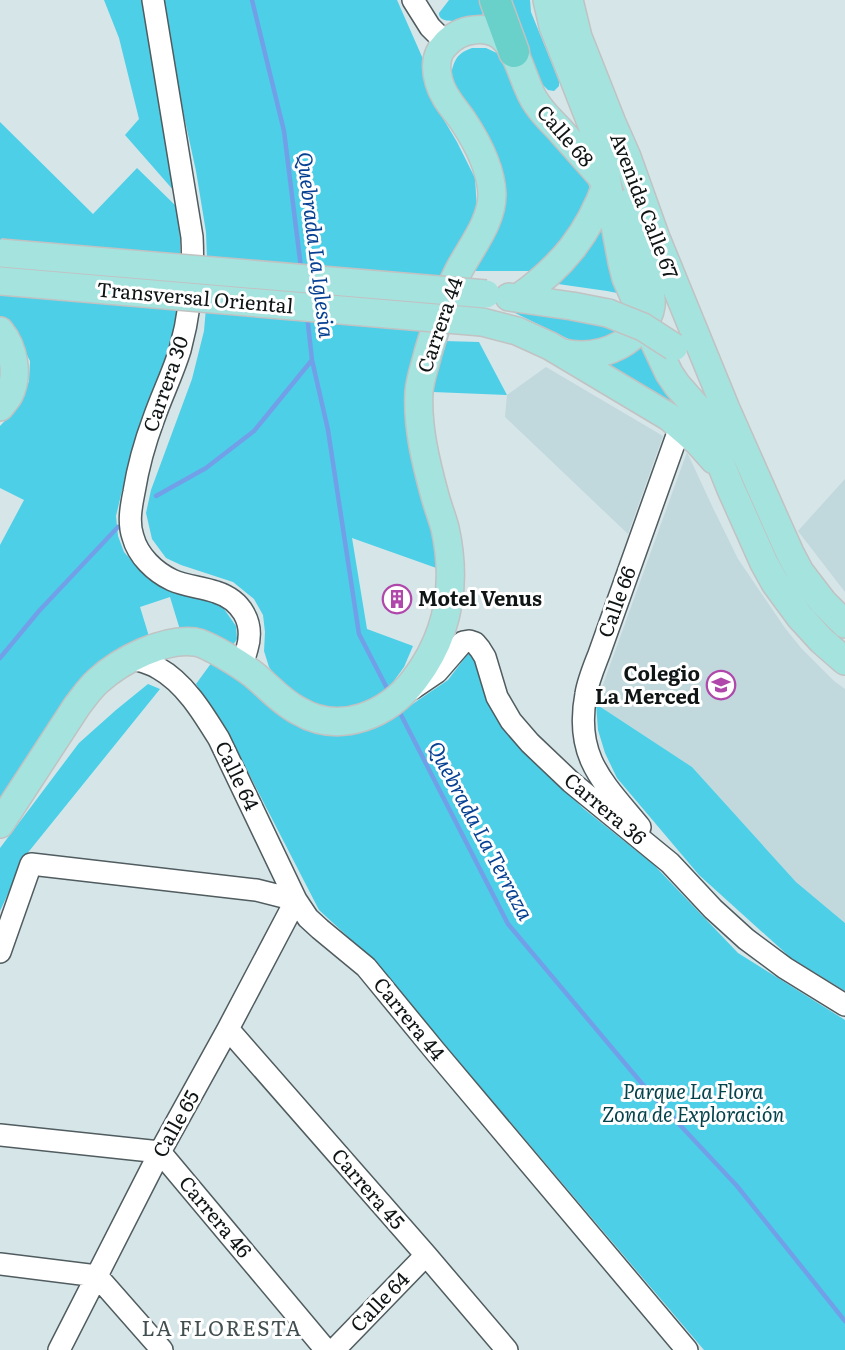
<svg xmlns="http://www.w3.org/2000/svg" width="845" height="1350" font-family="Literata,serif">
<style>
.built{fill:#c1d8dd}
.green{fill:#4ccfe7}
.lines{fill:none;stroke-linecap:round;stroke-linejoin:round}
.stream{stroke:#72a0e8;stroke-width:4.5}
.minor-casing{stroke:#505c5f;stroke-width:24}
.major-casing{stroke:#c1c2c2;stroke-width:30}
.highway-casing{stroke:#c1c2c2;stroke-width:33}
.minor{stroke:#fff;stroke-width:21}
.major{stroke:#a5e3df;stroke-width:27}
.highway{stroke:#69d1c9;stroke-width:30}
.major-bridge-casing{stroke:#c1c2c2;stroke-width:30;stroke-linecap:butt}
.major-bridge{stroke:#a5e3df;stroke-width:27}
.labels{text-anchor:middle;stroke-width:6;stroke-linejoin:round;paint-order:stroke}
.street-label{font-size:20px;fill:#0f1415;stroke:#fff}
.poi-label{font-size:20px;font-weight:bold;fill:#0f1415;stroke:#fff;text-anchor:start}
.park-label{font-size:20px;font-style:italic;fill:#04424c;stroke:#fff}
.water-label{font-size:21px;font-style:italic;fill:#074193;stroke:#fff}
.neighbourhood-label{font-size:21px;letter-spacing:1.5px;fill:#424e50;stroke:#fff}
</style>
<rect width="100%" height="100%" fill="#d6e5e8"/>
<path class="built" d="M546 367 663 436 628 534 505 417 507 395Z
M687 452 712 506 738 559 785 628 801 648 834 681 845 689V923L796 882 692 767 596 704Z
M845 479V592L798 531Z"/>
<path class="green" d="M104 0H144L175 192 125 135 139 119 119 38Z
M164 0H397L423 59 438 110 457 142 475 178 477 210 419 346 442 570 352 538 367 629 413 646 404 667 383 696 342 712 318 707 295 696 279 681 269 667 264 651 265 632 263 615 254 599 233 582 181 565 166 558 152 539 146 513 151 490 192 379 204 331 208 285 206 232 196 171 179 93Z
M449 0H488L489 6C488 7 484 13 483 14 476 19 445 25 440 17 439 16 439 14 439 13Z
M505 0H530L531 12 559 81V86L554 91 548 90 541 83Z
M472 48H486L499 54 585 174 590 189 589 203 565 239 533 271H472L494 227 450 81C453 64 454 54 472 48Z
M0 122 93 214 137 168 177 207 180 239V280L176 320 166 360 151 396 125 478 116 516 118 536 124 552 147 578 160 587 176 594 209 600 224 609 236 626 237 639 231 648 181 633 170 597 140 607 151 643 0 804V545L24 500 0 488V426L20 405 29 381 30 361 16 334 0 316Z
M603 225 622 294 607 291 551 283 588 247Z
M513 312C552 315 591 318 627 334L581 345Z
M637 339 651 347 688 415 600 360Z
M444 341 479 342 507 395 433 392 438 360Z
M470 651 485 683 521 748 539 766 584 809 654 865 738 953 845 1020V1350H704L371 958 319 910 231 739 196 684 212 662 243 678 266 700 375 724 395 716 448 680Z
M148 684 160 689 26 855 0 911V848L79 743 116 710Z
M596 704 692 767 796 882 845 923V991L791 958 699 875 617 778 605 753 598 730Z"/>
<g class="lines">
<path class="stream" d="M252 0 284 131 301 268
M307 315 312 360 328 430 359 634 390 694
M156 496 206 468 254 431 312 360
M0 658 39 611 118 527
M398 709 508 924 649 1092 737 1186 845 1321"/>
<g class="minor-casing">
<path id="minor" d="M153 0 192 237C194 275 190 313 180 350 173 373 162 395 154 418 145 442 138 467 134 492 131 507 128 523 133 537 138 556 155 572 172 580 185 586 202 587 216 592 241 600 255 622 247 649 246 654 243 660 240 665
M413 0 430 27 446 43
M131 658C140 661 150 663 158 668 185 683 203 713 219 739L296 900 308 918 320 929 366 967 435 1051 687 1350
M412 689 437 672 463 642 469 641 475 643 480 649 485 657 497 697 511 721 530 743 571 782 670 863 713 909 746 939 785 968 845 1005
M640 827C603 782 574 757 586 694 588 681 594 667 599 654L680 427
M0 952 31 864 256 890 296 900
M228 1029 426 1255 507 1350
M0 1135 160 1152 326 1350
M0 1264 97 1276 162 1350
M59 1350 160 1152 228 1029 296 900
M334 1350 426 1255"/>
</g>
<g class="major-casing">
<path id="major" d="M547 0 553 26 597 138 607 183 622 262 626 278 645 322 669 373 677 385 699 410 730 487 764 563 775 583 800 617 822 641 845 661
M569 0 578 37 612 123 627 157 656 238 726 409 777 524 790 553 800 572 823 602 845 624
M509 297 572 306 608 313
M482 322 517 331 550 346 669 417 698 442 714 460
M0 331C14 348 19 375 9 395 6 400 3 403 0 407
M563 353C583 357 602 355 620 345 634 337 649 322 651 306 653 290 643 268 639 252 635 236 632 219 629 203
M0 824 77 706C84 697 90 688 98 681 121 660 164 638 195 642 208 644 241 665 253 674 268 686 281 702 299 711 340 735 388 715 415 679 449 634 457 582 445 528 442 517 438 507 435 496 426 463 417 427 419 392 420 379 425 366 428 353 436 326 445 298 458 272 470 248 492 223 492 194 491 169 477 142 463 121 454 108 443 97 439 82 435 68 435 55 445 45 453 36 463 31 474 30 519 24 518 79 537 104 543 113 551 121 559 129 575 147 591 165 607 183 589 234 562 267 518 298"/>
</g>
<g class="highway-casing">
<path id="highway" d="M495 0 514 52"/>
</g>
<use href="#minor" class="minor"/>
<use href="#major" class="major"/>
<use href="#highway" class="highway"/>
<g class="major-bridge-casing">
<path id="major-bridge" d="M0 253 486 294
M0 281 482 322
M608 313 643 327 674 347"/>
</g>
<use href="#major-bridge" class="major-bridge"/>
</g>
<defs>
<g id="building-ring" transform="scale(1.5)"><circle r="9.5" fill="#fff" stroke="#b048ab" stroke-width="1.5"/><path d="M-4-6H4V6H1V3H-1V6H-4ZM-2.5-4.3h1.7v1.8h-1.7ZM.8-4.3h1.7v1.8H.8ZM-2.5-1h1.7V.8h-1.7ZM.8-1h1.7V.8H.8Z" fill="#b048ab"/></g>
<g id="school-ring" transform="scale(1.5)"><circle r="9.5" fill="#fff" stroke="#b048ab" stroke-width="1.5"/><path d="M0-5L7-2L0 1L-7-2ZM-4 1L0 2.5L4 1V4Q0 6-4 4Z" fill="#b048ab"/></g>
</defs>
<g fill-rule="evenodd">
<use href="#building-ring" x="397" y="599"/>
<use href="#school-ring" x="721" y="685"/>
</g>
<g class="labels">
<g class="street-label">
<text transform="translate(565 136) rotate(49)" y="7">Calle 68</text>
<text transform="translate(644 206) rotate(69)" y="7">Avenida Calle 67</text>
<text transform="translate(195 298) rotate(5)" y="7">Transversal Oriental</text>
<text transform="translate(440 325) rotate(-71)" y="7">Carrera 44</text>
<text transform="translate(166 384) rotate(-71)" y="7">Carrera 30</text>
<text transform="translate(617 602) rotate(-70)" y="7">Calle 66</text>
<text transform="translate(237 776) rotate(64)" y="7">Calle 64</text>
<text transform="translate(605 809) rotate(40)" y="7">Carrera 36</text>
<text transform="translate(409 1019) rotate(51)" y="7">Carrera 44</text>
<text transform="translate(176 1124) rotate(-61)" y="7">Calle 65</text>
<text transform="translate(368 1189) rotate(49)" y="7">Carrera 45</text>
<text transform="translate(215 1217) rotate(50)" y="7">Carrera 46</text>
<text transform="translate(380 1302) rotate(-46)" y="7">Calle 64</text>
</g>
<g class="poi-label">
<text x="418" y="606">Motel Venus</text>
<text x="700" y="681" text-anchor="end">Colegio<tspan x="700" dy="23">La Merced</tspan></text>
</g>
<g class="park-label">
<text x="693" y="1099">Parque La Flora<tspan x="693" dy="23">Zona de Exploración</tspan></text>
</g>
<g class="water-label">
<text transform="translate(315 245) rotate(83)" y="7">Quebrada La Iglesia</text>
<text transform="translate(480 831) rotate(62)" y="7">Quebrada La Terraza</text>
</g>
<g class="neighbourhood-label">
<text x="222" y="1336">LA FLORESTA</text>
</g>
</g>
</svg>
